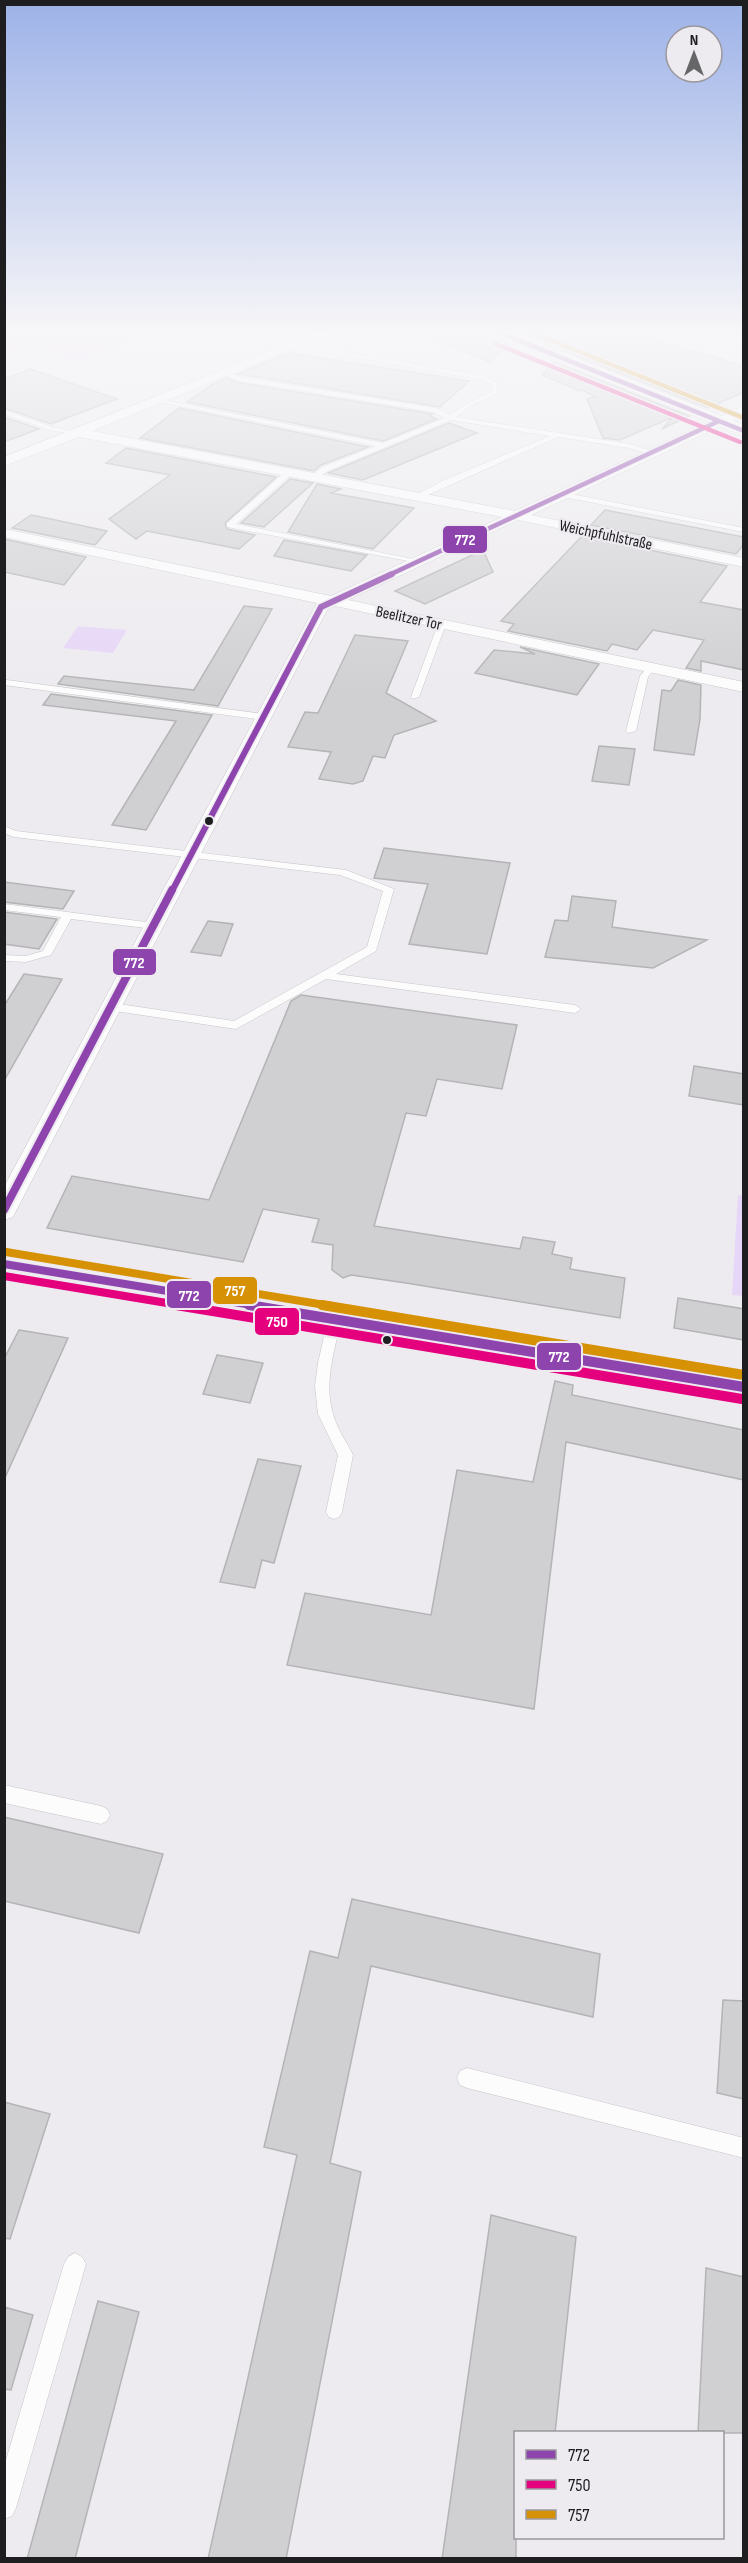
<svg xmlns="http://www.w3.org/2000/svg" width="748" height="2563" font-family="'Sofia Sans Condensed',sans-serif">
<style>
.green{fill:#e6d6f7}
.building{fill:#d0cfd1;stroke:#b4b3b5;stroke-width:1.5}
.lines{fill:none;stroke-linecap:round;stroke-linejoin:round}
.service-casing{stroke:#c6c5c8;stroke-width:1}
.minor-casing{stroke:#c6c5c8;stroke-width:1}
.tertiary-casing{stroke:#c6c5c8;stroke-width:1}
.secondary-casing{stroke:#c6c5c8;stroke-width:1}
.service{fill:#fcfcfd;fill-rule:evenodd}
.minor{fill:#fcfcfd;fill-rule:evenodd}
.tertiary{fill:#fcfcfd;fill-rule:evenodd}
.secondary{fill:#fcfcfd;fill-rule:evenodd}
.bus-1-far3-casing{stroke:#edeaf0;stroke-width:7}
.bus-1-far2-casing{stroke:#edeaf0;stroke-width:9}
.bus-1-far1-casing{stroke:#edeaf0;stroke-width:12}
.bus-1-casing{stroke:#edeaf0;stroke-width:15}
.bus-2-far2-casing{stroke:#edeaf0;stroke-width:7}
.bus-2-far1-casing{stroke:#edeaf0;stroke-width:12}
.bus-2-casing{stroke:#edeaf0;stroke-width:15}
.bus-3-far2-casing{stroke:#edeaf0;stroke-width:7}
.bus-3-far1-casing{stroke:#edeaf0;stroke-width:12}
.bus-3-casing{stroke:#edeaf0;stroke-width:15}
.bus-1-far3{stroke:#8e44ad;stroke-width:4.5}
.bus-1-far2{stroke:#8e44ad;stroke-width:6}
.bus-1-far1{stroke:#8e44ad;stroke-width:8}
.bus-1{stroke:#8e44ad;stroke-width:10}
.bus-2-far2{stroke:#e5007d;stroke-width:4.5}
.bus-2-far1{stroke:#e5007d;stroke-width:8}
.bus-2{stroke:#e5007d;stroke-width:10}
.bus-3-far2{stroke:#d69105;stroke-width:4.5}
.bus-3-far1{stroke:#d69105;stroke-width:8}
.bus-3{stroke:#d69105;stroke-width:10}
.bus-dot{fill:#1e1d20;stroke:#edeaf0;stroke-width:2}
.labels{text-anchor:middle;stroke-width:4.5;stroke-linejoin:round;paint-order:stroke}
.far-street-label{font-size:16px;fill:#1e1d20;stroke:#edeaf0}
.line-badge{stroke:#edeaf0;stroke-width:2}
.badge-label{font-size:16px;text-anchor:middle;font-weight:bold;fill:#fff}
</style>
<rect width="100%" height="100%" fill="#edebef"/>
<path class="green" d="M5 333H153L75 361 32 345 5 355Z
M78 626 127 630 113 653 63 648Z
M738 1195 743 1196V1296L732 1295Z"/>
<path class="building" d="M422 333H491L494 338 509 344 490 362Z
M580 333H631L744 366V392L708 408 564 351Z
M289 353 469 381 440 407 238 374Z
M554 362 689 416 662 429 673 417 620 440 603 438 587 399 595 397 583 390 580 391 542 375Z
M30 369 117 399 51 424 4 408V379Z
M227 378 240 383 433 414 430 416 437 419 383 441 187 402 215 383Z
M179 408 368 447 321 465 314 471 140 438Z
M4 417 39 429 4 442Z
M449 423 477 433 363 480 328 473Z
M126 448 276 477 225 523 227 529 255 535 239 549 147 531 136 539 109 519 170 475 106 463Z
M290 479 313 483 264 527 241 523Z
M317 484 341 489 331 493 414 508 373 549 288 532Z
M605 510 744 537V544L736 554 591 525Z
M31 515 51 519 107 531 95 545 12 528Z
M582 536 727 566 700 602 744 610V670L701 661V671L686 668 704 640 653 630 637 650 612 644 607 651 508 631 514 624 501 621Z
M4 539 86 557 64 585 4 572Z
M284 540 367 555 351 571 274 556Z
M483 550 493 572 425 604 395 591Z
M244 606 272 609 218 706 58 684 64 676 194 690Z
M355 635 408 641 386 693 436 721 394 735 385 758 373 756 363 781 353 784 319 779 331 752 288 747 305 712 318 713Z
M520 647 599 664 577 695 475 673 494 650 535 654Z
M678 680 701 685 700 719 694 755 654 750 662 690 671 691Z
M51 694 212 715 146 830 112 825 176 721 43 705Z
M599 746 635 749 629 785 592 781Z
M384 848 510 863 487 954 409 944 428 884 374 878Z
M4 882 74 891 63 909 4 902Z
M572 896 616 901 612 927 707 940 653 968 545 957 555 920 568 921Z
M4 912 57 919 39 949 4 944Z
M208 921 233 924 221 956 191 952Z
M24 974 62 979 4 1081V1006Z
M301 995 517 1025 502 1089 437 1079 426 1116 406 1113 374 1226 520 1249 523 1237 555 1242 552 1254 572 1258 570 1269 625 1278 620 1318 406 1283 351 1275 343 1278 332 1270 333 1245 312 1242 319 1219 263 1209 243 1262 47 1228 72 1176 209 1200 291 1001Z
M694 1066 744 1074V1105L689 1096Z
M678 1298 744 1309V1340L674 1328Z
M19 1330 68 1338 4 1480V1359Z
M217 1355 263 1363 250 1403 203 1394Z
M555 1381 573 1385 572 1395 744 1430V1480L566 1442 534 1709 287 1665 305 1593 431 1615 457 1470 533 1482Z
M258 1459 301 1466 274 1563 262 1560 255 1588 220 1582Z
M4 1817 163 1854 139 1933 4 1901Z
M352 1899 600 1954 593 2017 371 1966 330 2163 361 2172 286 2559H208L297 2155 264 2147 310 1951 338 1958Z
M723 2000 744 2001V2099L717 2093Z
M4 2102 50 2114 10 2239 4 2238Z
M491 2215 576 2237 555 2433H516V2559H442Z
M706 2268 744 2277V2433H698Z
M98 2301 139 2312 75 2559H27Z
M4 2307 33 2315 11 2390 4 2389Z"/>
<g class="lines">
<g class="service-casing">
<path id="service" d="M295 343 484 376 496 382 498 393 472 405 456 417 630 444 653 452 650 454 629 448 558 437 421 498H418V494L442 481 550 436 451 420 328 471 315 479 311 477 322 467 376 446 155 401 158 399 383 443 445 418 434 412 240 381 222 374 225 372 241 377 436 408 450 415 468 403 493 391 491 384 482 380 293 346Z
M4 410 52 427 83 433 80 435 49 430 4 414Z
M286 471 293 473 236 524 423 561 419 563 227 527V523Z
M561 492 744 528V532L558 496V492Z
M442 621 446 624 419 697 412 699 411 697 438 624Z
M649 665 656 667 648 677 636 731 628 733 626 731 640 676Z
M7 680 264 714 269 717 264 720 4 685V681Z
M4 826 16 831 346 870 394 889 376 951 336 974 575 1005 581 1009 575 1013 326 979 236 1029 108 1010 106 1007 112 1003 234 1021 367 947 383 891 340 875 14 837 4 833Z
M4 904 154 923 159 926 154 929 71 919 51 955 26 962 4 961V955L26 956 43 951 61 917 4 910Z
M335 1314 340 1315 342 1319C334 1350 323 1386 334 1417 338 1431 347 1442 353 1455L342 1512 339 1517 334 1519 329 1517 326 1512 338 1455 318 1414 315 1386 318 1363 328 1319 330 1315Z
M4 1785 101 1806 107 1809 110 1815 107 1821 101 1824 4 1803Z
M467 2068 744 2138V2158L467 2088 460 2085 457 2078 460 2071Z
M75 2253 82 2257 86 2264 16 2508 12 2516 4 2519V2467L64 2264 68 2257Z"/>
</g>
<g class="minor-casing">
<path id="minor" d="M314 333H331L92 431 515 511 744 406V415L531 515 744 558V567L518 520 348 600 744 682V692L335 606 327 610 16 1211 13 1217 4 1220V1187L317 603 4 537V529L331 596 502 517 79 437 4 466V457Z"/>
</g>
<g class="tertiary-casing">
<path id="tertiary" d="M4 1252 744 1373V1401L4 1276Z"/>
</g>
<g class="secondary-casing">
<path id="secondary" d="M493 333H514L744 425V436L495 336Z"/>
</g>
<use href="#service" class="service"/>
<use href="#minor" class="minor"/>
<use href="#tertiary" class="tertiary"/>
<use href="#secondary" class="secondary"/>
<g class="bus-1-far3-casing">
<path id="bus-1-far3" d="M500 333 744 431
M389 575 719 421"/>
</g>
<g class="bus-1-far2-casing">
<path id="bus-1-far2" d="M172 891 321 607 392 574"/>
</g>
<g class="bus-1-far1-casing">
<path id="bus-1-far1" d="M4 1210 172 890
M4 1264 258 1306"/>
</g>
<g class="bus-1-casing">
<path id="bus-1" d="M249 1305 744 1387"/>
</g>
<g class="bus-2-far2-casing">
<path id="bus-2-far2" d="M496 344 740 442"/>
</g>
<g class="bus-2-far1-casing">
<path id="bus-2-far1" d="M4 1276 185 1306"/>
</g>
<g class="bus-2-casing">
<path id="bus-2" d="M176 1305 742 1399"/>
</g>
<g class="bus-3-far2-casing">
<path id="bus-3-far2" d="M533 333 744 418"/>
</g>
<g class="bus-3-far1-casing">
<path id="bus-3-far1" d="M6 1252 331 1306"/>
</g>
<g class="bus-3-casing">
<path id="bus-3" d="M322 1305 744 1375"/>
</g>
<use href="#bus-1-far3" class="bus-1-far3"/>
<use href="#bus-1-far2" class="bus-1-far2"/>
<use href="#bus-1-far1" class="bus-1-far1"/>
<use href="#bus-1" class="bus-1"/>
<use href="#bus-2-far2" class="bus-2-far2"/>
<use href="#bus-2-far1" class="bus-2-far1"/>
<use href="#bus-2" class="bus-2"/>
<use href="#bus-3-far2" class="bus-3-far2"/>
<use href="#bus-3-far1" class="bus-3-far1"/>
<use href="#bus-3" class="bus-3"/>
</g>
<linearGradient id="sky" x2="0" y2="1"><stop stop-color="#9db2e8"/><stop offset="0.48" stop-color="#f7f6f8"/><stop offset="1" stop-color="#f7f6f8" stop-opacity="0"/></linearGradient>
<rect width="748" height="692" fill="url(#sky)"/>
<g class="bus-dot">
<circle cx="209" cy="821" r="5"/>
<circle cx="387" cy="1340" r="5"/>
</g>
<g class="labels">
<g class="far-street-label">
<text transform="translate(606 534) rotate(12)" y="6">Weichpfuhlstraße</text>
<text transform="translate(409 617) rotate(12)" y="6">Beelitzer Tor</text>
</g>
</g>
<g class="line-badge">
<rect x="442" y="525" width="46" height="29" rx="6" fill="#8e44ad"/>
<rect x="112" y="948" width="45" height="28" rx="6" fill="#8e44ad"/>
<rect x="212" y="1276" width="46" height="29" rx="6" fill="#d69105"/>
<rect x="166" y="1280" width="46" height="29" rx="6" fill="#8e44ad"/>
<rect x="254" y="1307" width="46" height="29" rx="6" fill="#e5007d"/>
<rect x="536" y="1342" width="46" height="29" rx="6" fill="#8e44ad"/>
</g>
<g class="badge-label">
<text x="465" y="545">772</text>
<text x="134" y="968">772</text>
<text x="235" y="1296">757</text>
<text x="189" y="1301">772</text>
<text x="277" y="1327">750</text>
<text x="559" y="1362">772</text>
</g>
<rect width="748" height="2563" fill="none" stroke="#1e1d20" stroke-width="12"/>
<rect x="514" y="2431" width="210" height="108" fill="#edeaf0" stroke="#9a989d" stroke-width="1.5"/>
<rect x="526" y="2450" width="30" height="9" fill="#8e44ad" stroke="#9a989d" stroke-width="1.5"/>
<text x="568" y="2461" font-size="18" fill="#1e1d20">772</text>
<rect x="526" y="2480" width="30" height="9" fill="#e5007d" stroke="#9a989d" stroke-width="1.5"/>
<text x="568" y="2491" font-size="18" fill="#1e1d20">750</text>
<rect x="526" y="2510" width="30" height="9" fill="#d69105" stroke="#9a989d" stroke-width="1.5"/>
<text x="568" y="2521" font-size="18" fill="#1e1d20">757</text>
<g transform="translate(694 54)"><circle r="28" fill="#edeaf0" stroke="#9a989d" stroke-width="1.5"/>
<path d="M0-4.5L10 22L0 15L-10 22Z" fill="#666568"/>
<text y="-9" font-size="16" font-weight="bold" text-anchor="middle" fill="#1e1d20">N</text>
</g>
</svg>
